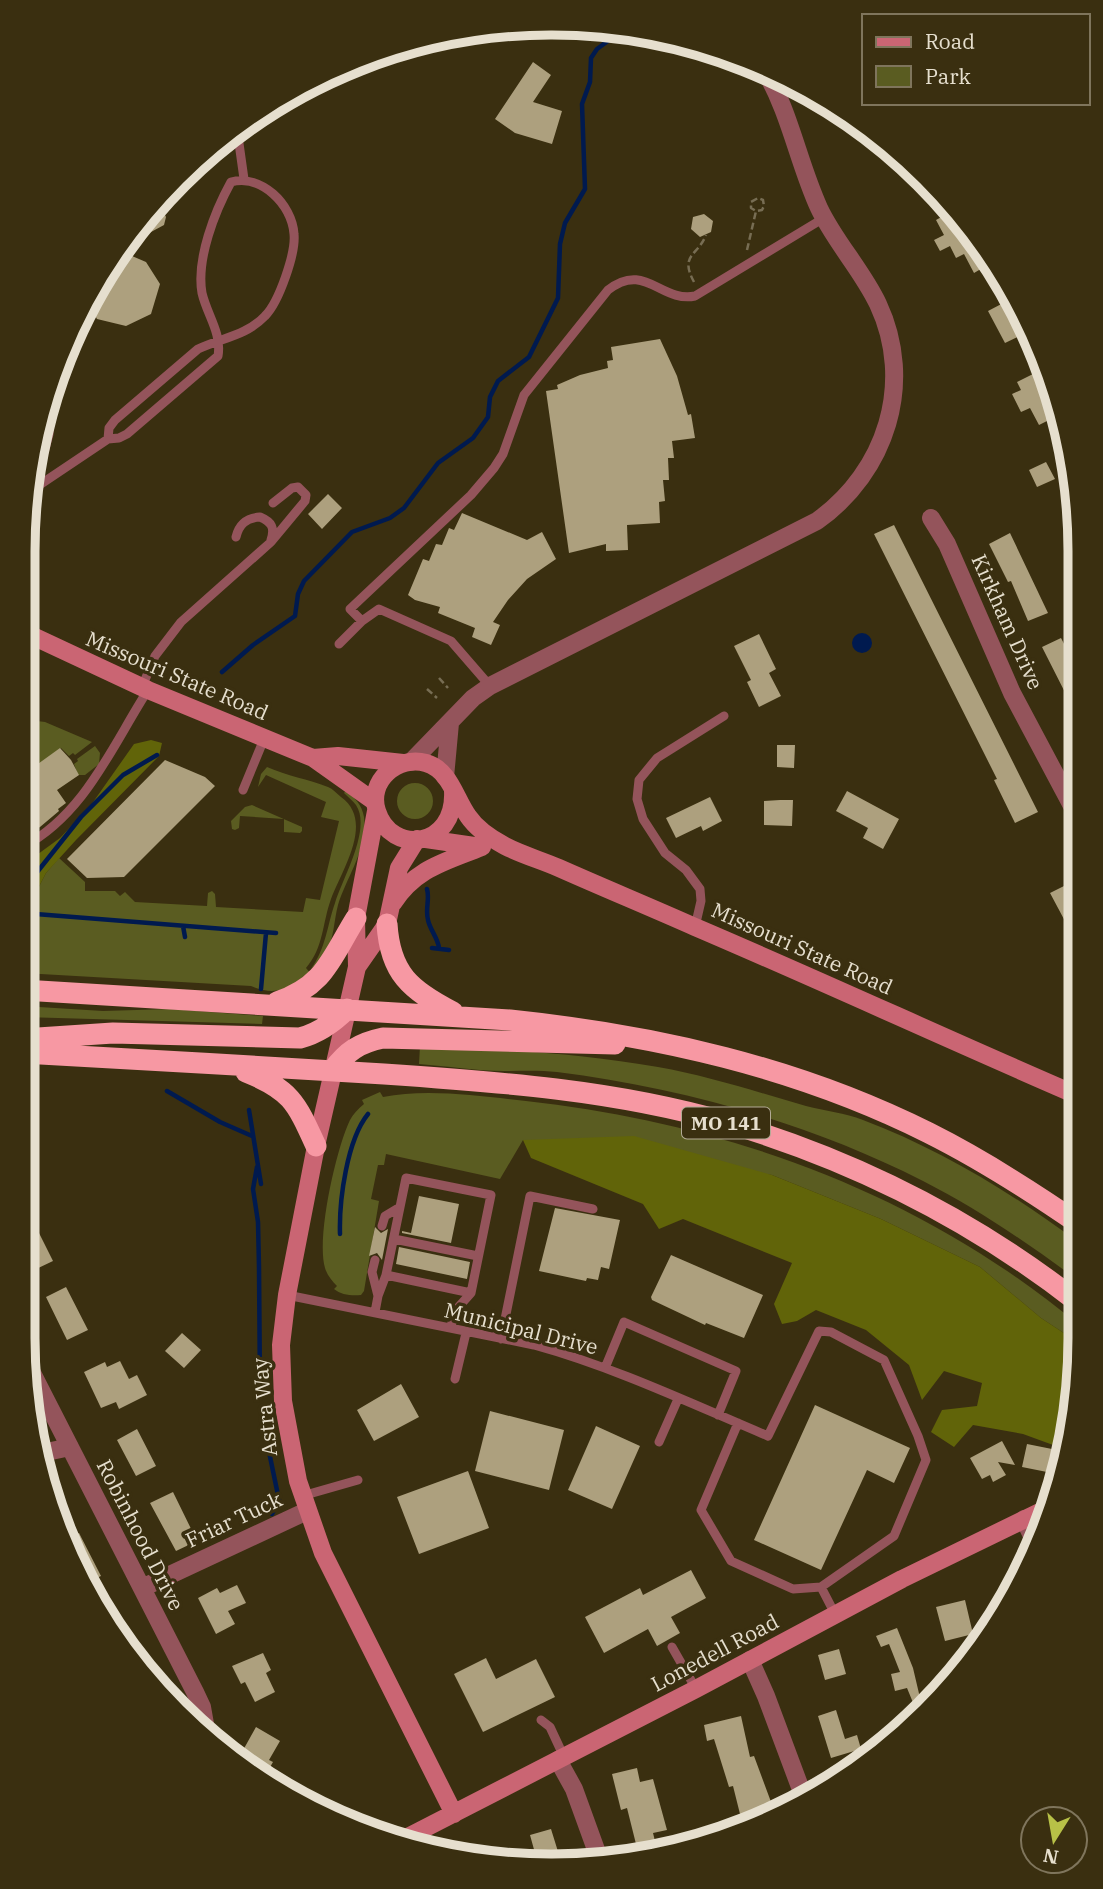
<svg xmlns="http://www.w3.org/2000/svg" width="1103" height="1889" font-family="'IBM Plex Serif',serif">
<style>
.green{fill:#5a5c21}
.forest{fill:#616409}
.water{fill:#001a4f}
.lines{fill:none;stroke-linecap:round;stroke-linejoin:round}
.stream{stroke:#001a4f;stroke-width:4.5}
.building{fill:#ada07e}
.path{stroke:#776d53;stroke-width:2.5;stroke-dasharray:7 3.5;stroke-linecap:butt}
.lane{stroke:#94545b;stroke-width:9}
.street{stroke:#94545b;stroke-width:18}
.secondary{stroke:#ca6573;stroke-width:18}
.highway{stroke:#f798a3;stroke-width:21}
.labels{text-anchor:middle;stroke-width:7;stroke-linejoin:round;paint-order:stroke}
.shield{fill:#3a2f10;stroke:#b2aa95;stroke-width:2}
.shield-label{font-size:19px;font-weight:bold;fill:#e6dfce}
.street-label{font-size:21px;fill:#e6dfce;stroke:#3a2f10}
.rim{fill:none;stroke:#e6dfce;stroke-width:9}
</style>
<rect width="100%" height="100%" fill="#3a2f10"/>
<path class="green" d="M37 721 45 722 92 742 75 755 73 753 69 756 61 748 31 770 24 760V722Z
M95 746 100 753 99 764 85 775H78L74 764 78 761 77 759Z
M267 767C287 776 308 779 328 787 333 789 336 793 341 797 375 821 342 870 331 899 322 924 324 947 306 968L312 975C288 988 277 997 251 986L23 973V907L30 904 46 873 59 858 85 882V891H115L120 896 125 892 135 902 207 906 208 893 212 891 215 894 216 907 303 912 306 898 320 900 339 821 321 817 326 802 266 775 258 787 261 774Z
M397 801a18 18 0 1 1 36 0a18 18 0 1 1-36 0Z
M346 790C355 798 362 805 364 817 368 849 347 876 338 905 334 920 334 939 326 953 323 959 317 964 311 969 326 948 327 926 335 903 342 879 372 829 356 805 353 801 348 797 344 793Z
M252 805 302 827V831L300 833 284 832V819L240 816 239 828 235 830 232 829 231 821 245 807Z
M23 1006 103 1011 170 1009 263 1016 262 1024 23 1017Z
M420 1046C499 1049 579 1053 658 1067 709 1076 757 1092 806 1106 825 1111 845 1113 863 1120 940 1149 1014 1194 1079 1243V1281C1029 1244 978 1209 923 1181 809 1123 683 1088 557 1072 539 1070 522 1071 504 1071 476 1071 447 1066 419 1064Z
M380 1092 383 1097C426 1088 482 1096 526 1101 730 1124 920 1193 1079 1325V1343L1041 1318 980 1267 881 1219 772 1175 523 1140 500 1179 386 1154 384 1165H378L371 1199 379 1201 364 1291 361 1295C352 1296 341 1295 334 1289L337 1286C332 1281 327 1275 325 1268 316 1238 336 1149 350 1120 353 1114 358 1109 364 1104L362 1100Z"/>
<path class="forest" d="M151 740 162 743 159 756 76 840 46 873 30 904 23 907V865L60 838 91 805 134 744Z
M634 1136 772 1175 881 1219 980 1267 1041 1318 1079 1343V1372L1064 1449 1023 1434 973 1425 954 1447 931 1432 942 1410 977 1406 982 1383 944 1371 922 1400 909 1365 866 1330 816 1310 797 1321 782 1324 774 1304 792 1263 683 1219 659 1229 643 1204 531 1158 523 1140Z"/>
<path class="water" d="M852 643a10 10 0 1 1 20 0a10 10 0 1 1-20 0Z"/>
<g class="lines">
<path class="stream" d="M222 672 253 645 295 616 298 594 304 581 352 532 390 518 404 508 438 463 473 438 488 417 490 397 498 381 529 357 558 298 560 244 565 223 585 189 582 104 590 82 591 58 597 49 623 30
M23 886H26L81 817 123 775 157 755
M427 889C430 899 425 909 428 920 430 930 438 938 439 948
M23 913 276 933
M183 926 185 937
M432 948 449 950
M261 989 266 933
M167 1091 220 1122 252 1136
M249 1110 261 1184
M257 1167 253 1189 258 1222 259 1267 260 1391
M340 1234C339 1200 347 1140 368 1114
M262 1418 279 1500 272 1514"/>
</g>
<path class="building" d="M533 62 551 75 533 102 562 111 552 144 515 133 495 119Z
M158 201 166 217 164 225 138 239 132 256 146 262 160 284 151 314 126 326 97 319 89 304 112 257Z
M954 210 991 263 974 273 964 254 956 258 950 246 940 251 934 240 944 235 936 220Z
M704 214 713 221 711 232 700 237 691 229 693 217Z
M1009 300 1026 333 1005 343 988 311Z
M660 339 677 376 688 415 691 414 695 438 672 441 674 458H668L669 480H663L665 501 659 502 660 523 627 525 628 550 606 551V544L569 553 546 391 558 389 557 385 580 375 608 368 607 361 613 360 611 347Z
M1045 368 1053 386 1059 415 1039 425 1030 408 1021 412 1012 394 1021 390 1017 382Z
M1046 462 1055 479 1037 487 1029 470Z
M328 494 342 508 322 529 308 514Z
M462 513 527 540 542 532 556 559 527 579 508 600 493 622 500 625 491 645 472 637 475 628 438 613 440 607 415 600 408 595 423 559 429 561 436 544 442 545 449 528 454 530Z
M894 525 1038 812 1015 823 994 780 997 779 874 534Z
M1010 533 1048 613 1028 621 1011 581 1008 582 989 544Z
M759 634 776 669 769 673 781 696 759 707 747 682 751 680 734 646Z
M1061 638 1077 669 1069 673 1079 692V720L1042 647Z
M777 745H795L794 768 777 767Z
M60 748 71 760 79 775 57 790 66 803 58 809 59 811 40 827 23 836 24 774Z
M165 760 205 777 215 786 124 877 87 878 67 859Z
M847 791 899 819 883 849 863 838 868 828 836 811Z
M710 797 722 821 703 831 701 826 676 838 666 818Z
M780 800H793L792 826 764 825V801Z
M1074 881 1079 890 1077 945 1069 922 1066 923 1050 893Z
M419 1196 459 1204 451 1243 402 1233V1231L411 1233Z
M23 1201 53 1261 32 1271 23 1252Z
M555 1208 620 1220 609 1269 601 1267 598 1280 587 1278 586 1281 539 1271Z
M375 1227 381 1233 388 1229 382 1260 377 1253 369 1256Z
M399 1247 470 1262 467 1279 396 1264Z
M671 1255 763 1295 744 1338 706 1323 705 1325 652 1300 651 1297Z
M66 1287 88 1330 67 1340 46 1297Z
M182 1333 201 1350 184 1368 165 1351Z
M120 1361 129 1379 137 1375 147 1395 119 1409 116 1402 101 1408 84 1372 105 1362 107 1367Z
M401 1384 419 1417 374 1441 357 1410Z
M815 1405 910 1448 894 1483 867 1470 821 1570 754 1540Z
M490 1411 564 1430 549 1490 475 1471Z
M596 1426 640 1446 612 1509 568 1490Z
M137 1429 156 1466 136 1476 117 1440Z
M1002 1441 1015 1465 998 1462 1006 1475 993 1482 990 1475 982 1479 970 1458Z
M1027 1444 1052 1449 1047 1472 1022 1467Z
M468 1471 489 1528 419 1554 397 1497Z
M173 1492 197 1541 176 1551 150 1503Z
M79 1533 101 1576 90 1581 68 1539Z
M691 1570 706 1598 671 1617 680 1633 657 1646 648 1629 604 1653 585 1617 640 1588 643 1595Z
M237 1585 246 1603 228 1611 235 1624 216 1634 198 1598 217 1588 220 1593Z
M965 1600 973 1634 945 1641 936 1607Z
M897 1628 913 1668 921 1702 914 1705 907 1688 895 1691 891 1674 900 1672 889 1644 881 1647 876 1636Z
M839 1649 846 1674 825 1680 818 1655Z
M263 1653 271 1670 266 1673 275 1692 255 1702 245 1682 241 1684 232 1666Z
M486 1658 496 1679 536 1659 555 1697 483 1732 454 1674Z
M836 1710 845 1739 857 1735 861 1749 831 1758 818 1716Z
M741 1716 750 1757 754 1756 774 1810 743 1826 733 1786 729 1787 714 1739 707 1741 704 1725Z
M256 1727 280 1741 269 1760 273 1762 265 1776 237 1761Z
M637 1768 640 1782 653 1779 667 1830 653 1833 657 1849 638 1852 627 1808 621 1810 612 1774Z
M551 1829 560 1858 538 1864 530 1835Z"/>
<g class="lines">
<path class="path" d="M747 250 756 211 762 210 764 206 763 200 758 198 751 202V208L756 211
M694 282C679 254 698 256 706 235
M64 388 86 330
M439 678 448 688
M427 689 437 698"/>
<path class="lane" d="M237 129 244 179
M34 489 49 434V423L44 418
M29 492 108 439 119 438 127 434 218 356C222 333 207 315 202 293 196 259 215 211 231 182 261 174 292 204 294 234 296 253 279 302 265 316 246 336 221 338 198 349L115 420 109 428 108 439
M236 537C239 524 246 518 260 517 272 522 275 528 271 540
M362 621 350 609 471 495 494 468 503 454 524 395 608 290C645 261 661 303 695 296L824 218
M339 644 362 621 379 609 451 641 490 686
M142 687 155 656 181 622 271 542 305 501 306 495 298 487 292 488 273 503
M243 790 264 739
M23 847C85 814 112 746 148 690
M695 927 701 901 700 889 686 870 665 853 643 819 637 799 639 780 657 758 724 716
M382 1226 385 1216 400 1207
M394 1239 478 1256
M375 1260 372 1272 378 1296
M287 1295 534 1345C614 1367 692 1404 768 1436L819 1331 831 1332 884 1360 918 1436 926 1460 894 1536 821 1587 793 1589 731 1561 701 1510 738 1423
M375 1312 378 1296 386 1275
M451 1328 454 1312 471 1293 491 1195 406 1178 386 1275 471 1293
M501 1339 530 1196 593 1209
M605 1368 624 1322 736 1371 718 1415
M455 1379 466 1333
M659 1442 678 1399
M302 1496 358 1480
M821 1587 835 1614
M672 1647 696 1689
M541 1720 550 1727 564 1757"/>
<path class="street" d="M931 518 947 544 1012 693 1079 819
M411 762 473 698 490 686 817 521C886 472 915 383 878 304 862 270 835 242 819 208 798 162 790 112 764 69
M445 777 450 723
M27 1363 195 1692 202 1707 205 1724 201 1729
M42 1453 70 1447
M1024 1519 1035 1542
M142 1588 307 1511
M750 1660 766 1696 803 1795
M558 1760 574 1789 599 1858"/>
<path class="secondary" d="M24 632 148 690 313 758 375 802
M313 758 338 756 403 763
M453 791C456 848 391 856 377 811 367 781 398 755 426 763 450 770 455 798 468 816 476 828 492 839 505 846 522 855 541 860 559 868 604 888 650 907 695 927 824 982 951 1041 1079 1096
M376 811 356 918 357 967 316 1146 287 1295 281 1345 283 1401 298 1481 323 1553 454 1814
M426 839 481 847
M393 903C416 868 445 862 482 847
M357 967 387 924 399 868 417 839
M400 1841 696 1689 902 1579 1052 1506"/>
<path class="highway" d="M387 924C390 973 410 990 453 1012
M23 990 510 1020C655 1035 797 1067 929 1133 981 1159 1031 1191 1079 1224
M277 1002C325 986 331 958 356 918
M23 1039 113 1033 300 1038C319 1033 333 1023 347 1009
M23 1053C143 1060 264 1066 384 1074 499 1082 614 1090 725 1122 854 1160 973 1220 1079 1303
M332 1071C347 1051 359 1043 383 1038L615 1044
M246 1072C291 1090 296 1102 316 1146"/>
</g>
<g class="labels">
<rect class="shield" x="682" y="1107.5" width="88" height="31" rx="5"/>
<g class="shield-label">
<text x="726" y="1130">MO 141</text>
</g>
<g class="street-label">
<text transform="translate(1007 622) rotate(66)" y="7">Kirkham Drive</text>
<text transform="translate(177 676) rotate(23)" y="7">Missouri State Road</text>
<text transform="translate(802 949) rotate(24)" y="7">Missouri State Road</text>
<text transform="translate(521 1329) rotate(14)" y="7">Municipal Drive</text>
<text transform="translate(265 1407) rotate(-96)" y="7">Astra Way</text>
<text transform="translate(234 1520) rotate(-25)" y="7">Friar Tuck</text>
<text transform="translate(140 1535) rotate(63)" y="7">Robinhood Drive</text>
<text transform="translate(715 1653) rotate(-28)" y="7">Lonedell Road</text>
</g>
</g>
<path d="M0 0H1103V1889H0ZM551 35H552A516 516 0 0 1 1068 551V1338A516 516 0 0 1 552 1854H551A516 516 0 0 1 35 1338V551A516 516 0 0 1 551 35Z" fill="#3a2f10" fill-rule="evenodd"/>
<path class="rim" d="M551 35H552A516 516 0 0 1 1068 551V1338A516 516 0 0 1 552 1854H551A516 516 0 0 1 35 1338V551A516 516 0 0 1 551 35Z"/>
<rect x="862" y="14" width="228" height="91" fill="#3a2f10" stroke="#7f755c" stroke-width="2"/>
<rect x="876" y="37" width="35" height="10" fill="#ca6573" stroke="#7f755c" stroke-width="2"/>
<text x="925" y="49" font-size="21" fill="#e6dfce">Road</text>
<rect x="876" y="66" width="35" height="21" fill="#5a5c21" stroke="#7f755c" stroke-width="2"/>
<text x="925" y="84" font-size="21" fill="#e6dfce">Park</text>
<g transform="translate(1054 1840) rotate(191)"><circle r="33" fill="#3a2f10" stroke="#7f755c" stroke-width="2"/>
<path d="M0-5L12 26L0 18L-12 26Z" fill="#b8c147"/>
<text y="-10" font-size="19" font-weight="bold" text-anchor="middle" fill="#e6dfce">N</text>
</g>
</svg>
